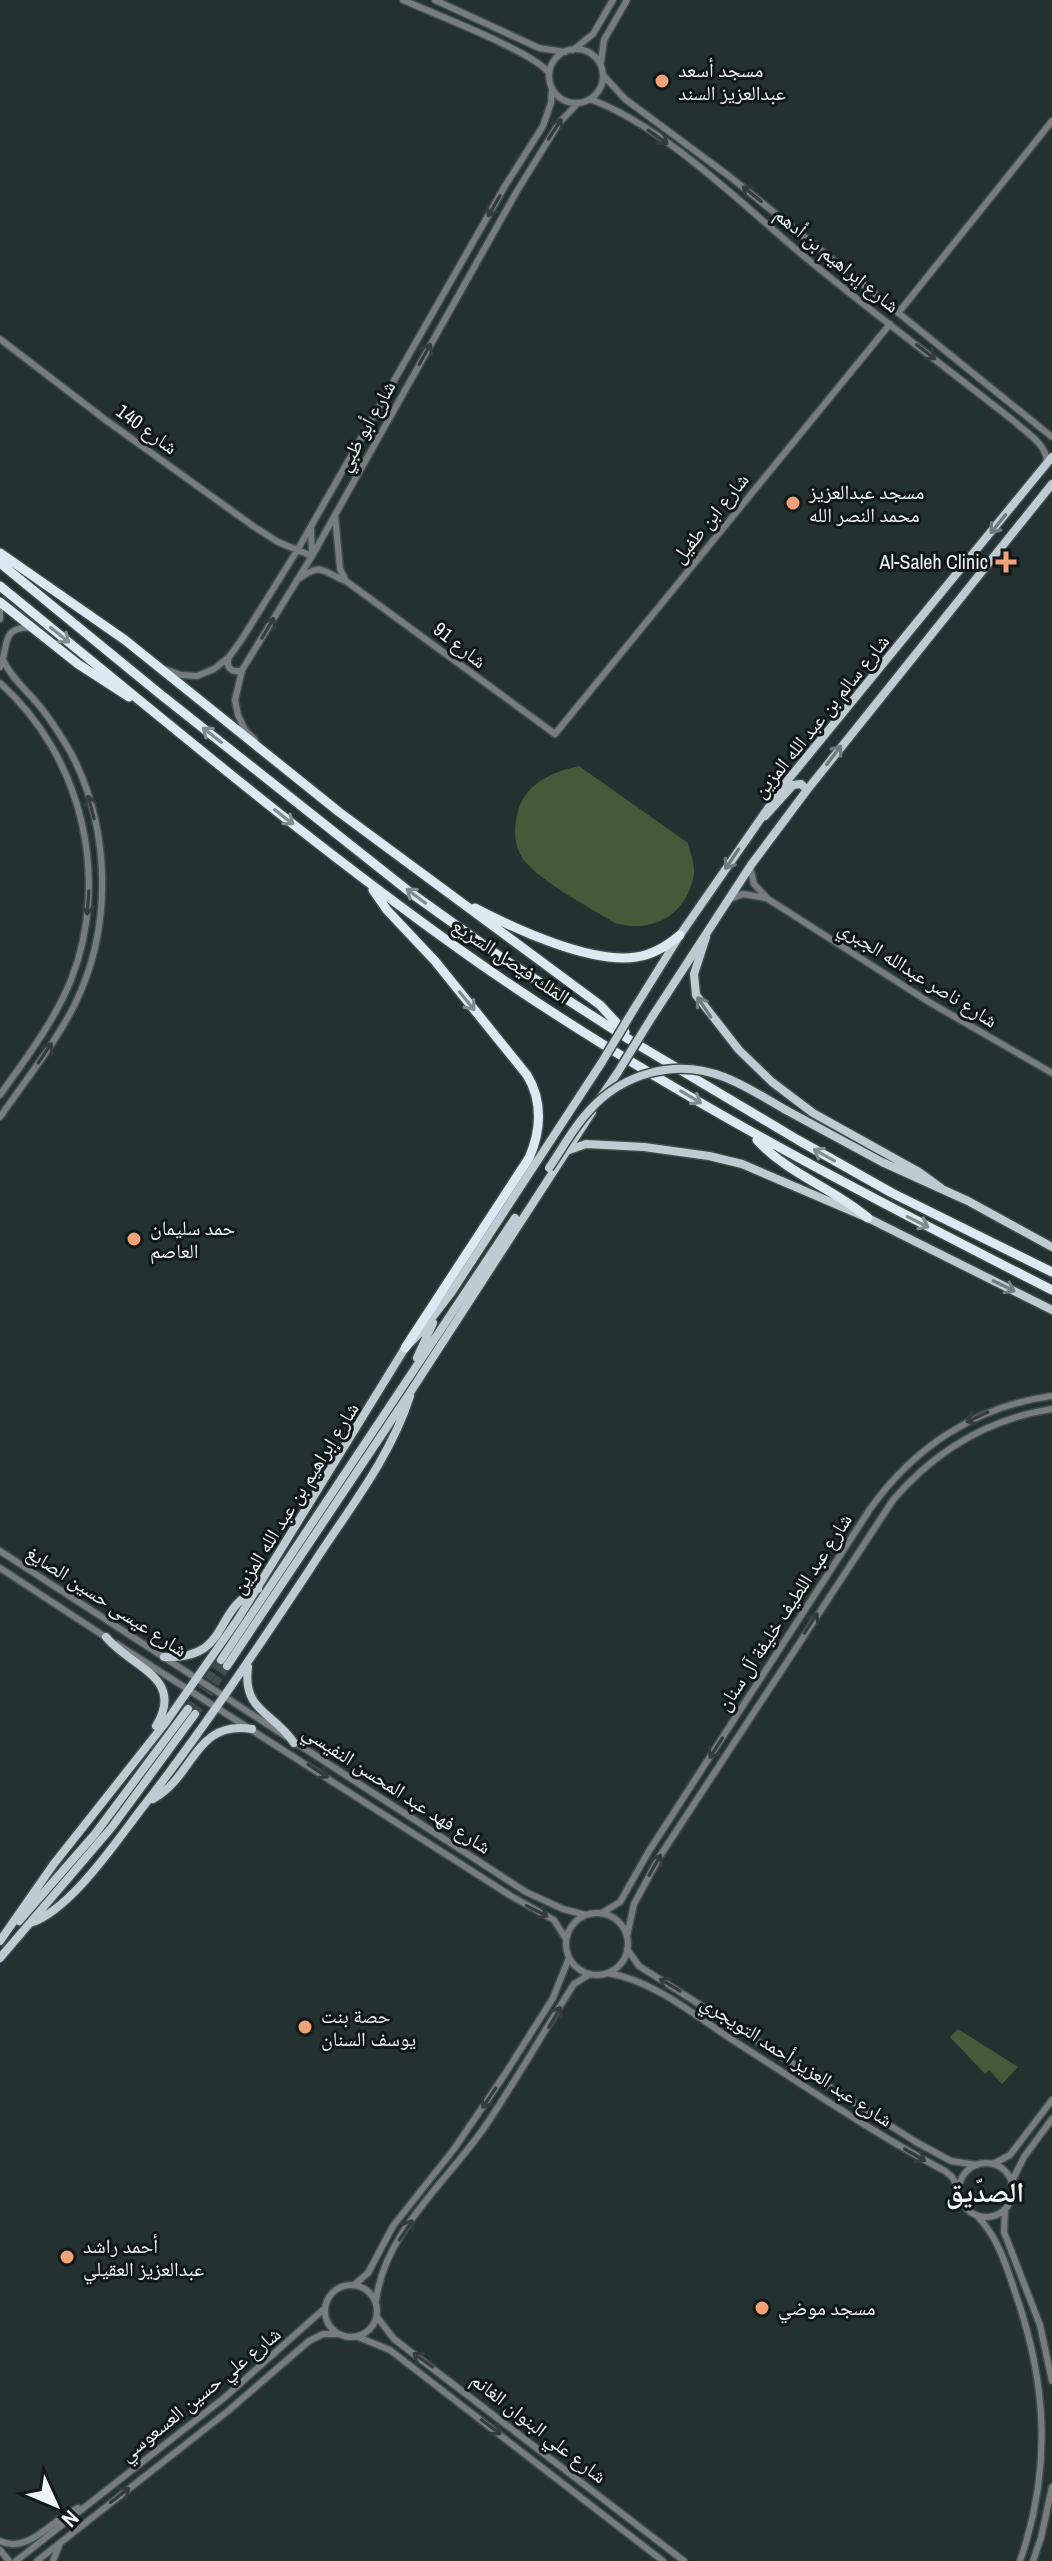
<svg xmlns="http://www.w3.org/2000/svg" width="1052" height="2561" font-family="'Archivo Narrow','Noto Naskh Arabic',sans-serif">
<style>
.green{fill:#465939}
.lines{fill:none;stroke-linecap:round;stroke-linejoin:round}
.major-tunnel{stroke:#414e4d;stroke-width:8;stroke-dasharray:8 4;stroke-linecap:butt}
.minor-casing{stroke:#3f4c4b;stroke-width:9}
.major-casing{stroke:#3f4c4b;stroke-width:11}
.highway-casing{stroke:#3f4c4b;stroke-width:12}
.minor{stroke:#767c7f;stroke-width:6}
.major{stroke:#becbd0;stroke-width:8}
.highway{stroke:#daeaf0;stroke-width:9}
.major-bridge-casing{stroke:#3f4c4b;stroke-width:11;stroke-linecap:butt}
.major-bridge{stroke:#becbd0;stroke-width:8}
.oneway{stroke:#343b3b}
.oneway2{stroke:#707a7d}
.oneway3{stroke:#808c8e}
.poi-dot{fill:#f0a279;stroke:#111817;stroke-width:3}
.labels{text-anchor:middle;stroke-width:6;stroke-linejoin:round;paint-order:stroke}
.poi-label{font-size:20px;fill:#ecf4f4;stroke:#111817;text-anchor:start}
.street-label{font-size:20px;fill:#ecf4f4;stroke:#111817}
.district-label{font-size:28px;font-weight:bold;fill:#ecf4f4;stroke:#111817}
</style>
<rect width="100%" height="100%" fill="#233130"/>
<path class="green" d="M579 766 688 843C690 852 695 865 694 874 687 915 653 934 615 923 591 908 531 877 520 854 512 839 515 819 520 805 530 781 556 771 579 766Z
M958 2029 1018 2067 1002 2084 989 2070 985 2074 950 2037Z"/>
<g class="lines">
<path class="major-tunnel" d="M188 1709 221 1660
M195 1714 227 1666"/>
<g class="minor-casing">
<path id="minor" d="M403 0C432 13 534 52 549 73
M435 0 539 48 565 52
M549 76a27 27 0 1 1 54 0a27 27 0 1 1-54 0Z
M573 50 593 34 613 0
M601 62 604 40 627 0
M603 75 625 99 729 176 1052 437
M590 99C663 126 740 202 800 253 870 311 944 366 1015 422 1028 434 1046 444 1047 462
M899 312 1052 121
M0 339 107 421 253 526 278 542 312 556
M335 515 340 569 346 581
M311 528 312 556
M297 580C323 561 321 572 346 581L555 734 890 324
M0 603V619
M229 657C225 667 232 674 242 670
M0 667C9 648 0 625 32 628
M164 669 181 675 197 676 214 669 229 657 242 639 298 549 505 186 543 126 551 103 552 88
M0 683C82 756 111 878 71 980 54 1022 26 1058 0 1095
M255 740 245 730 238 715 235 700 242 670 312 556 517 191 559 123 578 103
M750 866 754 884 768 899 929 1002 1052 1073
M730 899 743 894 765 898
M0 1117C25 1081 54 1045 74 1006 113 928 111 830 71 753 61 736 50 718 37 703 25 689 11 677 3 660
M0 1551 526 1892 563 1909 586 1915
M0 1568 107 1638
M117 1644 511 1896 554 1920 566 1939
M566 1944a31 31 0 1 1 62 0a31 31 0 1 1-62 0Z
M602 1913 620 1902 649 1851 870 1509C914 1447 976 1406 1052 1396
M627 1936 634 1904 660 1856 893 1500C935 1451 987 1419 1052 1409
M627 1949 639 1966 916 2142 951 2161 977 2165
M608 1973C654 1981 693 2014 731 2039 802 2084 871 2132 945 2171L952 2177 959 2189
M959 2190a27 27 0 1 1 54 0a27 27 0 1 1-54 0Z
M993 2164 1010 2155 1052 2100
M1011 2183 1024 2157 1052 2119
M1005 2209 1004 2232 1040 2325 1052 2381
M977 2216C998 2237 1006 2265 1015 2292 1047 2383 1052 2469 1020 2561
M325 2311a26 26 0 1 1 52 0a26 26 0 1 1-52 0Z
M354 2285 368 2273 393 2226 454 2149 505 2074 553 1998 569 1958
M376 2301C384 2232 449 2180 486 2125 517 2079 544 2031 574 1984L590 1974
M377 2317 394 2339 684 2561
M358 2337 390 2350 663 2561
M0 2541C28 2555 52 2519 78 2508
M0 2550 9 2561
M16 2561 224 2398 325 2308
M37 2561 228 2411 309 2341 323 2334H338
M53 2561 59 2546
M1033 2561 1041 2538 1052 2487"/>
</g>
<g class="major-casing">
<path id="major" d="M765 816 793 785 801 784 807 790
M706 937 694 974 696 995 739 1050 772 1082 813 1113 919 1172 941 1188
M634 1009 680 935 787 781 1052 457
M652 1017 751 865 807 790 1052 484
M601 1097 618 1072
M784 1109 882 1162 968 1201 1052 1247
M569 1150 586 1144 644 1147 709 1156 742 1164 868 1218 1052 1310
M417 1358 433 1323
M106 1637C130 1667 186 1677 156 1726
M164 1657C232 1659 211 1610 258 1589
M221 1660 515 1218
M227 1666 413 1388 592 1112
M248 1667C242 1712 274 1712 294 1743
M153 1799C195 1776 194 1720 252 1729
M19 1921 95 1834 188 1709
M30 1923C69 1911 114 1845 139 1812 200 1734 255 1652 310 1569 345 1514 390 1459 410 1396
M0 1941 53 1865 166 1722 238 1619 405 1348 421 1332 451 1293 602 1062
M0 1958 112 1827 195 1714"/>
</g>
<g class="highway-casing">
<path id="highway" d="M0 553 125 640 339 812 600 1005 625 1032
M0 563 160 694 411 893 499 956 630 1040 798 1140 892 1193 1052 1272
M0 586C157 714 311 845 476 961 658 1088 855 1190 1052 1290
M0 602 78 664 129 697
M373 890 387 910 435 961 527 1075C543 1101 541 1131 529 1158L405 1348
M475 908C515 929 591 964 636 957 653 955 667 946 680 935
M757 1140C788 1174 833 1188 868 1218"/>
</g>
<use href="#minor" class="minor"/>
<use href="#major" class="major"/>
<use href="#highway" class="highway"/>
<g class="major-bridge-casing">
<path id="major-bridge" d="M602 1062 634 1009
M618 1072 652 1017
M549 1168C562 1149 573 1128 588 1112 622 1073 676 1058 724 1077 745 1085 765 1098 784 1109"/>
</g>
<use href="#major-bridge" class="major-bridge"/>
</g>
<defs><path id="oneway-shaft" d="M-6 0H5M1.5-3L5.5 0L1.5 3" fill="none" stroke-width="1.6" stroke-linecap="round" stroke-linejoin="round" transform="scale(2)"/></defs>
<g class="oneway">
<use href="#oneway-shaft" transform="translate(555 129) rotate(-57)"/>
<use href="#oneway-shaft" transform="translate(658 137) rotate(35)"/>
<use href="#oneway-shaft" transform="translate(752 194) rotate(-141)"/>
<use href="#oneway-shaft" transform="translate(494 206) rotate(120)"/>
<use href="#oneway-shaft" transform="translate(926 352) rotate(38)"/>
<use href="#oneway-shaft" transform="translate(425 354) rotate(-61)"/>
<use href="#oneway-shaft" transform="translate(268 628) rotate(-59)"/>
<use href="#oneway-shaft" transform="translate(91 807) rotate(-105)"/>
<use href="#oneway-shaft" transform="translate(88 903) rotate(94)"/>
<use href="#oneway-shaft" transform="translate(45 1053) rotate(-56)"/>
<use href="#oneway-shaft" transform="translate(977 1417) rotate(155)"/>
<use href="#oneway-shaft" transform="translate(811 1623) rotate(-57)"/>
<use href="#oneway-shaft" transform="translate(716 1748) rotate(123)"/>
<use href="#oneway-shaft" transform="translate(318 1771) rotate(33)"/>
<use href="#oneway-shaft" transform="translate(655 1865) rotate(-60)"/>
<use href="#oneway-shaft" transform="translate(537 1911) rotate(27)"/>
<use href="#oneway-shaft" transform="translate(670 1985) rotate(-149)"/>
<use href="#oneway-shaft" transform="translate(555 2017) rotate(-59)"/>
<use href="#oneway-shaft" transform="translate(489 2098) rotate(124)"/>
<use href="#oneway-shaft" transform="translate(915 2155) rotate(30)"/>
<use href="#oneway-shaft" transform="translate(406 2230) rotate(-56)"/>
<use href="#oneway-shaft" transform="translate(423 2360) rotate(-144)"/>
<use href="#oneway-shaft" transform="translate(491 2427) rotate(37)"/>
<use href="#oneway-shaft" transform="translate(120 2495) rotate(-38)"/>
</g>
<g class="oneway2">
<use href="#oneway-shaft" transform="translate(998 524) rotate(129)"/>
<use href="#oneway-shaft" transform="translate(834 755) rotate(-53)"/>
<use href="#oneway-shaft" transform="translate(732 859) rotate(124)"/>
<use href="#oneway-shaft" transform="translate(704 1007) rotate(-124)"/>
<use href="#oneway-shaft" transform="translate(1004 1286) rotate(26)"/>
</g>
<g class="oneway3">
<use href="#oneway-shaft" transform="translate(60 635) rotate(39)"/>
<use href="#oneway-shaft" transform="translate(212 735) rotate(-142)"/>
<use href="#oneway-shaft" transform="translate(284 817) rotate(38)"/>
<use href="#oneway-shaft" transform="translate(416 896) rotate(-143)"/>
<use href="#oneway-shaft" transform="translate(467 1001) rotate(51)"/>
<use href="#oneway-shaft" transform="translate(691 1097) rotate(31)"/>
<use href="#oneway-shaft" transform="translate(824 1155) rotate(-151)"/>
<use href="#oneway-shaft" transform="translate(918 1222) rotate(27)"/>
</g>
<g class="poi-dot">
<circle cx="662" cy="81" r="8"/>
<circle cx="793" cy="503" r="8"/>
<path d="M1002 550h8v8h8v8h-8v8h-8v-8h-8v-8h8z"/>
<circle cx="134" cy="1239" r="8"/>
<circle cx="305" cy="2027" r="8"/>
<circle cx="67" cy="2257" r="8"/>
<circle cx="762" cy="2308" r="8"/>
</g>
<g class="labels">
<g class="poi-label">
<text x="678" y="77">مسجد أسعد<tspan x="678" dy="23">عبدالعزيز السند</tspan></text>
<text x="809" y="499">مسجد عبدالعزيز<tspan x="809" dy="23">محمد النصر الله</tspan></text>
<text x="988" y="569" text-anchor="end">Al-Saleh Clinic</text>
<text x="150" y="1235">حمد سليمان<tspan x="150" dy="23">العاصم</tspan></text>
<text x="321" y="2023">حصة بنت<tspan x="321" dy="23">يوسف السنان</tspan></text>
<text x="83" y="2253">أحمد راشد<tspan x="83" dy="23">عبدالعزيز العقيلي</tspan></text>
<text x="778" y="2315">مسجد موضي</text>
</g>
<g class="street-label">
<text transform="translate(837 260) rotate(39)" y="7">شارع إبراهيم بن أدهم</text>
<text transform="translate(366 426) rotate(-61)" y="7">شارع أبو ظبي</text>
<text transform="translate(147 429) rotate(36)" y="7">شارع 140</text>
<text transform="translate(710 518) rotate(-51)" y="7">شارع ابن طفيل</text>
<text transform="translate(460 645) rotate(38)" y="7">شارع 91</text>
<text transform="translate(821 716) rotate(-51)" y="7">شارع سالم بن عبد الله المزين</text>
<text transform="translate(511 961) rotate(34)" y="7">الملك فيصل السريع</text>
<text transform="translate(918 974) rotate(32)" y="7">شارع ناصر عبدالله الجبري</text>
<text transform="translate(295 1498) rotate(-58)" y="7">شارع إبراهيم بن عبد الله المزين</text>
<text transform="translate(107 1601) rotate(33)" y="7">شارع عيسى حسين الصايغ</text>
<text transform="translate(784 1612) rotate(-57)" y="7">شارع عبد اللطيف خليفة آل سنان</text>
<text transform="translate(397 1789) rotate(33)" y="7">شارع فهد عبد المحسن النفيسي</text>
<text transform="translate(797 2061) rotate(33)" y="7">شارع عبد العزيز أحمد التويجري</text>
<text transform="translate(200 2394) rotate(-39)" y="7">شارع علي حسين العسعوسي</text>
<text transform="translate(539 2428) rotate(38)" y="7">شارع علي البنوان الغانم</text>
</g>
<g class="district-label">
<text x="985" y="2202">الصدّيق</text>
</g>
</g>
<g transform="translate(56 2505) rotate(134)" stroke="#111817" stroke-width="6" paint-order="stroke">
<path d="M0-6L14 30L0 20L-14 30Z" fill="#ecf4f4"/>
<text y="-12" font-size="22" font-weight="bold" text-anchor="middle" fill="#ecf4f4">N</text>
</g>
</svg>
